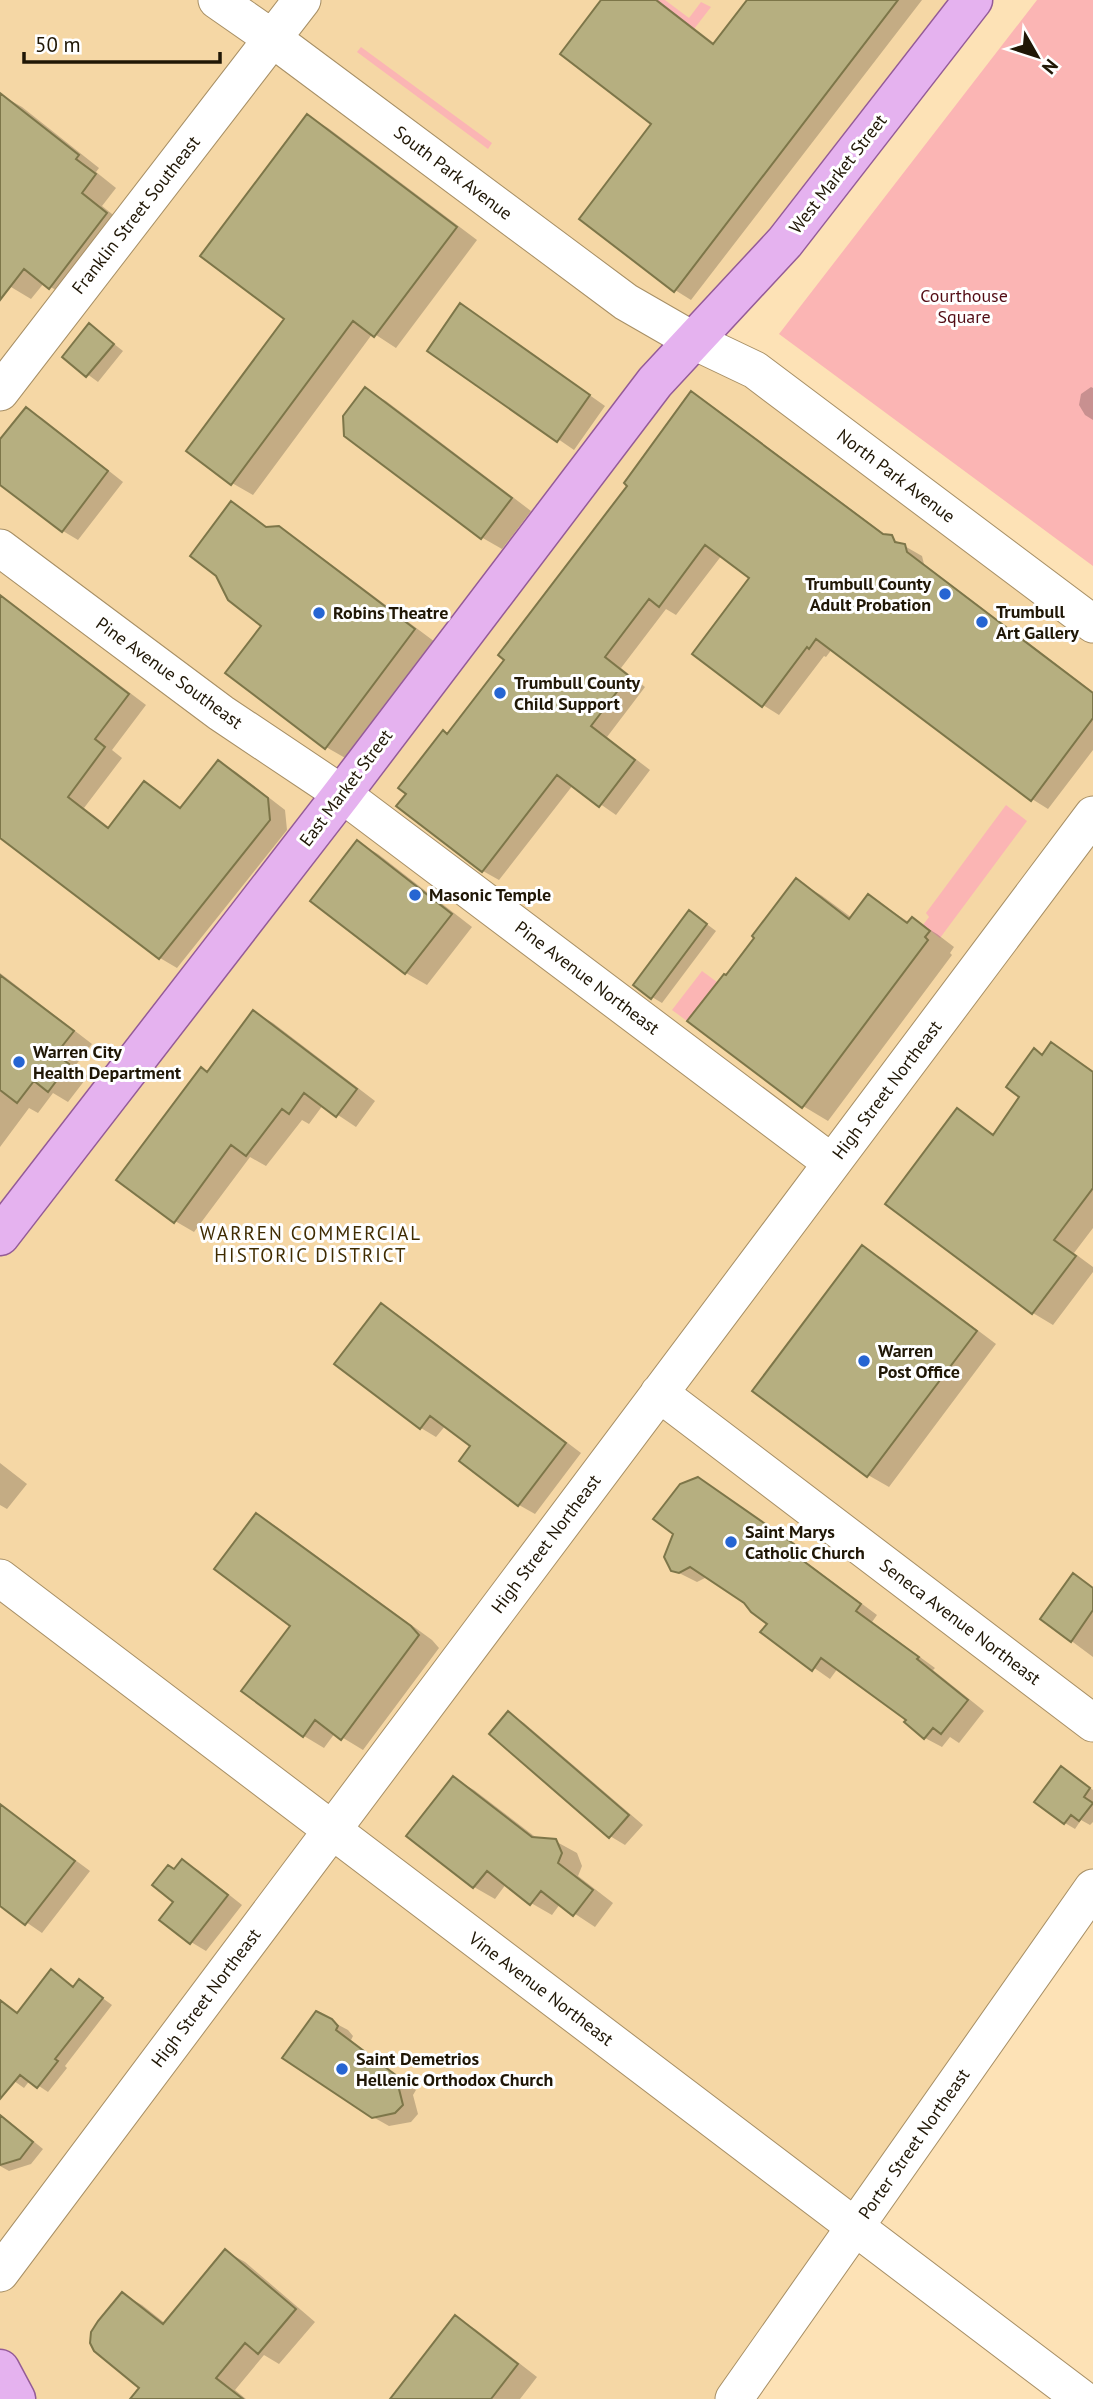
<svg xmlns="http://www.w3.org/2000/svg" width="1093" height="2399" font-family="'PT Sans',sans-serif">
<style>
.built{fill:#f5d7a5}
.green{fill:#fbb5b4}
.shadow{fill:#0003}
.building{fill:#b6af80;stroke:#7d7649;stroke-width:2}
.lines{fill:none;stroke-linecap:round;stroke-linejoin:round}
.minor-casing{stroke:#a78f65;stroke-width:39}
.major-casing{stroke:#945b97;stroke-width:41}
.minor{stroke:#fff;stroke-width:37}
.major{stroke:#e5b2ef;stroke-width:38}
.poi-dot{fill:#2665d2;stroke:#fff;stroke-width:2.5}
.labels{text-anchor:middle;stroke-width:6;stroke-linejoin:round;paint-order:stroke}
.street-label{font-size:18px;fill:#201706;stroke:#fff}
.park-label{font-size:18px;fill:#530c14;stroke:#fff}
.poi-label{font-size:18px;font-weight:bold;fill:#201706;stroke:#fff;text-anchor:start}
.neighbourhood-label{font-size:19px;letter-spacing:2px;fill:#3f2b00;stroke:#fff}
</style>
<rect width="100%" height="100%" fill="#fde2b6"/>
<path class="built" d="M0 0H973L693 340 1093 624V1888L734 2399H16L0 2369Z"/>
<path class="green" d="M656 0H665L689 18 701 2 711 7 694 29Z
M1037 0H1093V566L779 334Z
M361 47 492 143 488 149 357 52Z
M1006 805 1027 821 940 938 923 925 929 917 926 913Z
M702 971 717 982 687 1021 672 1010Z"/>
<path class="shadow" d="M604 0H658L715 44 749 0H922L691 300 675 290 653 124Z
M1 95 22 107 99 168 96 172 116 188 102 206 127 226 71 299 44 283 31 299 11 287 8 290 0 286Z
M308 116 328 128 477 240 396 348 373 333 253 495 232 483 286 319Z
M476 315 605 406 574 450 429 350Z
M90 325 123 351 98 382 64 357Z
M1091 387 1093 388V420L1085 415 1079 405 1081 394Z
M365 389 386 401 531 511 502 549 481 537Z
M692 393 708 403 887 536 922 556 924 564 1093 692V750L1048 809 1032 799 832 649 826 657 824 656 779 715 763 705 752 578 722 555 676 615 666 609 621 668 645 687 607 737 650 770 616 815 573 785 499 880 483 871 448 735 507 659 630 485Z
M26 409 42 418 123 482 78 540 63 531 0 483V442Z
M232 504 270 529 278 528 300 541 435 642 347 759 326 747 263 625Z
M0 597 15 606 146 705 112 750 122 758 84 808 110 828 145 783 182 809 218 762 236 772 285 810 287 830 177 968 160 958 0 835Z
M357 842 378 854 472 927 427 985 406 973 312 901Z
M796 881 821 895 852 918 869 896 910 923 912 919 937 934 954 947 950 953 952 955 828 1121 803 1106 727 977Z
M700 919 716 931 662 1003 652 997Z
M0 973 92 1044 75 1066 88 1076 68 1102 53 1093 38 1113 29 1108 0 1147Z
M254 1012 273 1023 375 1101 356 1127 323 1105 309 1124 302 1120 266 1166 250 1157 194 1232 175 1221 208 1073Z
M1052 1044 1093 1071V1228L1074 1253 1093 1267V1272L1053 1325 1033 1313 957 1110 995 1135 1022 1097Z
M862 1247 883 1259 996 1344 889 1487 868 1475 755 1391Z
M381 1305 397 1314 581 1453 535 1514 519 1505 461 1461 473 1445 446 1425 436 1437 421 1428Z
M0 1463 27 1484 7 1509 0 1505Z
M715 1489 810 1555 806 1562 877 1615 872 1622 935 1668 933 1670 984 1711 959 1743 950 1737 942 1747 925 1738 906 1722 908 1720 838 1668 830 1679 763 1632 769 1624 745 1602 707 1577 697 1582 673 1570Z
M257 1515 277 1527 432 1640 439 1648 363 1750 335 1733 324 1748 304 1736 292 1625Z
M1093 1588V1657L1042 1619Z
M509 1714 524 1723 643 1825 625 1845 610 1836Z
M1072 1774 1093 1790V1822L1090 1825 1081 1820 1075 1829 1065 1823Z
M453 1778 474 1790 538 1839 555 1841 577 1853 582 1866 578 1876 613 1903 595 1927 560 1904 552 1915 531 1903 506 1884 495 1899 474 1887 408 1836Z
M0 1804 90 1871 42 1933 0 1904Z
M182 1861 198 1870 242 1905 206 1951 191 1942 176 1902 175 1870Z
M52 1972 75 1988H89L112 2005 65 2066 67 2068 48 2092 30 2080 24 2088 0 2071V2001L19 2014Z
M331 2021 348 2030 353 2036 351 2040 416 2090 413 2095 418 2114 411 2122 389 2126 373 2117Z
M0 2114 43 2149 31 2164 9 2171 0 2166Z
M225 2251 245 2262 315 2322 279 2364 264 2355 235 2390 246 2399H133L142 2387 122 2294 142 2305 166 2324Z
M455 2318 475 2329 537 2377 520 2399H392Z"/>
<path class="building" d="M601 0H656L713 44 747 0H898L674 292 579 219 651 124 560 54Z
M0 93 79 155 76 159 96 174 82 193 107 213 49 289 24 269 0 300Z
M307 114 457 227 374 337 353 321 231 485 186 451 284 319 200 256Z
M460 303 590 395 557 442 427 351Z
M89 323 114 344 86 377 62 357Z
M365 387 512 498 481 539 344 436 343 416Z
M691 391 883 534 892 535 895 542 905 544 907 552 1093 693V718L1031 801 816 639 809 649 807 647 762 707 692 654 749 578 705 545 659 607 649 599 605 657 629 676 591 726 635 760 599 807 557 775 482 872 396 806 406 794 398 788 443 730 447 734 504 660 498 655 627 486 624 483Z
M26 407 108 471 62 532 0 485V439Z
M231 501 266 527 279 526 415 629 325 749 225 673 261 626 228 600 216 576 190 556Z
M0 595 129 694 95 739 105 747 68 797 108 828 144 781 180 808 218 760 268 798 270 820 159 959 0 838Z
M357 840 452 914 405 974 310 901Z
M796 878 849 919 868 894 907 923 912 917 930 931 925 937 928 940 802 1108 687 1021 724 974 726 975 754 938 752 936Z
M689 910 707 924 651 999 633 985Z
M0 975 74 1031 56 1054 69 1064 48 1092 34 1081 17 1103 0 1090Z
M253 1010 357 1089 336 1117 304 1093 289 1114 282 1109 246 1156 231 1145 174 1223 116 1180 201 1067 207 1072Z
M1051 1042 1093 1072V1188L1054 1240 1076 1256 1032 1314 885 1204 957 1108 993 1135 1019 1097 1006 1087 1034 1048 1042 1055Z
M862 1245 977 1331 867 1477 752 1391Z
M381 1303 566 1443 518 1506 459 1461 470 1446 430 1416 420 1429 334 1364Z
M698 1477 794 1544 790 1551 861 1604 856 1611 919 1657 917 1659 968 1700 941 1734 933 1728 924 1739 904 1722 906 1720 821 1658 812 1671 760 1632 767 1624 751 1612 744 1603 690 1567 679 1573 671 1571 664 1557 673 1534 653 1519 680 1484Z
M256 1513 411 1626 419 1635 341 1740 315 1720 303 1737 241 1691 290 1626 214 1569Z
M1073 1573 1093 1588V1610L1071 1642 1040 1619Z
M508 1711 629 1815 609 1838 489 1734Z
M1061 1766 1090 1788 1084 1797 1093 1803 1079 1821 1071 1815 1064 1824 1034 1802Z
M453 1776 532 1837 556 1839 562 1853 558 1863 593 1890 573 1916 541 1891 530 1905 487 1871 473 1888 406 1836Z
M0 1804 75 1861 25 1925 0 1906Z
M182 1859 228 1895 190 1944 159 1920 173 1902 152 1885 168 1865 174 1869Z
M51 1969 73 1987 79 1979 103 1998 55 2059 58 2061 37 2088 20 2075 0 2099V2000L17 2013Z
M316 2011 332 2019 338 2026 336 2030 401 2079 398 2085 403 2105 395 2113 372 2118 282 2058Z
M0 2115 33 2142 20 2159 0 2165Z
M225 2249 296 2309 258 2354 245 2343 216 2378 243 2399H130L139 2388 94 2351 90 2343 91 2332 98 2321 122 2292 163 2324Z
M455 2315 518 2364 491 2399H390Z"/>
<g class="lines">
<g class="minor-casing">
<path id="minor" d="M217 0 273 39 626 302 692 340 755 370 1093 624
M0 392 302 0
M0 548 221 713 342 794 832 1163
M659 1393 1093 1723
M0 1578 1082 2399
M0 2273 1093 815
M734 2399 1093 1888"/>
</g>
<g class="major-casing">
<path id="major" d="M0 1236 342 794 655 382 785 242 973 0
M0 2369 16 2399"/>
</g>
<use href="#minor" class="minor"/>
<use href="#major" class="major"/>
</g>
<g class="poi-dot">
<circle cx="945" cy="594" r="7"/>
<circle cx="319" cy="613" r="7"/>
<circle cx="982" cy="622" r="7"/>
<circle cx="500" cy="693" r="7"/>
<circle cx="415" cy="895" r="7"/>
<circle cx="19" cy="1062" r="7"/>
<circle cx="864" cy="1361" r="7"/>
<circle cx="731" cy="1542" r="7"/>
<circle cx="342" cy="2069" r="7"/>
</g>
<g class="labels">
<g class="street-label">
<text transform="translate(453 173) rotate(37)" y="6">South Park Avenue</text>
<text transform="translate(838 174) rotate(-52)" y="6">West Market Street</text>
<text transform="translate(136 215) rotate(-52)" y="6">Franklin Street Southeast</text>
<text transform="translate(896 476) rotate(37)" y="6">North Park Avenue</text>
<text transform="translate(169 673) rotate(36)" y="6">Pine Avenue Southeast</text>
<text transform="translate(346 788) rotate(-53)" y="6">East Market Street</text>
<text transform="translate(587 978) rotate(37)" y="6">Pine Avenue Northeast</text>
<text transform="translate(887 1090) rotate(-53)" y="6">High Street Northeast</text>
<text transform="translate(546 1544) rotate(-53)" y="6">High Street Northeast</text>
<text transform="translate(960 1622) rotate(37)" y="6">Seneca Avenue Northeast</text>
<text transform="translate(541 1989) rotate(37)" y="6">Vine Avenue Northeast</text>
<text transform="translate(206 1998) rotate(-53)" y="6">High Street Northeast</text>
<text transform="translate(914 2144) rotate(-55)" y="6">Porter Street Northeast</text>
</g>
<g class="park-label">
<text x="964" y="302">Courthouse<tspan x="964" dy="21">Square</tspan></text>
</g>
<g class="poi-label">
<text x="931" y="590" text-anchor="end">Trumbull County<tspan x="931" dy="21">Adult Probation</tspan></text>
<text x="996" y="618">Trumbull<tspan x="996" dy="21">Art Gallery</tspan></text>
<text x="333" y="619">Robins Theatre</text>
<text x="514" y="689">Trumbull County<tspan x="514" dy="21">Child Support</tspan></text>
<text x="429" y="901">Masonic Temple</text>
<text x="33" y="1058">Warren City<tspan x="33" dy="21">Health Department</tspan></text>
<text x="878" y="1357">Warren<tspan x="878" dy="21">Post Office</tspan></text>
<text x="745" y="1538">Saint Marys<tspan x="745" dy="21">Catholic Church</tspan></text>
<text x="356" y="2065">Saint Demetrios<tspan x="356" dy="21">Hellenic Orthodox Church</tspan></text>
</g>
<g class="neighbourhood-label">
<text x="311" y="1240">WARREN COMMERCIAL<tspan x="311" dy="22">HISTORIC DISTRICT</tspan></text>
</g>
</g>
<g transform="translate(1037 56) rotate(129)" stroke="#ffffff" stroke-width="5" paint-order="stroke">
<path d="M0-5L12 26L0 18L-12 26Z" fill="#201706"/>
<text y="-10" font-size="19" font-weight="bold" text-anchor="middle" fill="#201706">N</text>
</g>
<path d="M24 52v10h196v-10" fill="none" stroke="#201706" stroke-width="3.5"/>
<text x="35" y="52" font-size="21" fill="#201706" stroke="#ffffff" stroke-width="5" paint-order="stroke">50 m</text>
</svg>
